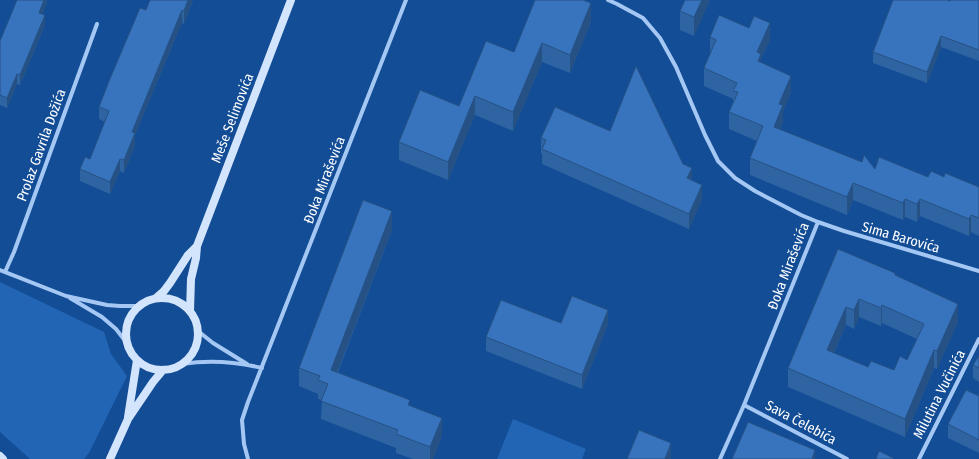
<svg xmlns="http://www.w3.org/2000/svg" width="979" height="459" font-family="'Fira Sans Condensed',sans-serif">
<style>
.green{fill:#2265b4}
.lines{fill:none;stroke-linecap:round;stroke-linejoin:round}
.street{stroke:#a4c8f3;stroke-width:4}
.secondary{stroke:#d3e5fc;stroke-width:8}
.wall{fill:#2f64a3;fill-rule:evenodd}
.shaded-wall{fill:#265184}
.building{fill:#3774bd;stroke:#265184;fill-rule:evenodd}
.labels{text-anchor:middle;stroke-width:3;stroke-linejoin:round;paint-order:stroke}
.street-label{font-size:14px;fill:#fff;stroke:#134d96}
</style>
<rect width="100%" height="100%" fill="#134d96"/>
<path class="green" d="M0 282 104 332 111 354 127 376 89 453 84 459H30L0 432Z
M513 419 586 449 582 459H497Z"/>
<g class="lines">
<path class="street" d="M608 0 617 4 643 18 660 38 676 67 705 135 718 161 735 178 755 191 801 215 818 222 844 231 979 271
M0 270 66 296 107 305 120 306H139
M5 272 14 252 97 24
M70 298 102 317 116 329 126 342
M198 331 213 343 247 364
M182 364C207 360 237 362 262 368
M744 405 847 459
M248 459 244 444 242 420 248 402 406 0
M720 459 744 405 818 222
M919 459 979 339"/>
<path class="secondary" d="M126 334a36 36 0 1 1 72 0a36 36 0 1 1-72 0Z
M156 298 164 291 170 283 188 255 197 246
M190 311 191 279 196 258 197 246 291 0
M128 417 137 360
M0 456 3 459
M110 459 128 419 153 382 163 370"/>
</g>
<path class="wall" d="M47 0V3L42 14 45 25 20 85 17 84 7 108 0 105V41Z
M193 0 184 24 182 23 135 135V146L124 173 120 171 110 194 80 181V169L90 159 105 122 99 119V107L146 10Z
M710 0 694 36 680 30V11Z
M979 0V61L941 47 927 83 873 63V52L950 1Z
M591 22 570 73 542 62 513 131 475 115 448 180 399 160V142L459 106 514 52Z
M749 28 770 40 761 59V63L791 93 783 111V123L780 129 875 169 928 177H944L979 187V236L971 232 969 236 920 216 917 222 905 217 903 220 853 200 847 215 750 175V158L757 141 729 129V112L733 102V99L704 86V68L710 54V37Z
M541 138 683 164 702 200 689 229 542 164V154L541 153Z
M392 230 338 372 410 405 442 436 433 459H413L396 453V448L321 419 322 400 318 399V394L299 386V368Z
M838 249 895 276 958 322 937 369 934 368 905 437 788 387V368ZM859 317 881 326 882 323 917 339 907 360 894 370 868 367 834 353 846 325 854 329Z
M561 323 608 324 582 389 486 351V337Z
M979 356V382L973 378V365Z
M979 396V453L948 438V424Z"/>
<path class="shaded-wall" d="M44 0H47V3L39 23V13Z
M188 0H193L184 24V11Z
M702 0H710L694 36V17Z
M591 3V22L570 73V55Z
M182 10V23L135 135V146L124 173V160L132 132Z
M45 15V25L20 85V75Z
M770 23V40L761 59V71L758 79 757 52Z
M941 36V47L927 83V72Z
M542 43V62L513 131V112Z
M17 74V84L7 108V98Z
M791 76V93L783 111V123L774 144V127L779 104Z
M475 96V115L448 180V162Z
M120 159V171L110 194V182Z
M692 168V183L687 178Z
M853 183V200L847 215V197Z
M702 185V200L689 229V214Z
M905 199V217L903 220V203Z
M920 199V216L917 222V204Z
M392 211V230L331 388V370Z
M971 215V232L969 236V219Z
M859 299V317L854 329V310Z
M958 304V322L937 369V351Z
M882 305V323L881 326V308Z
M846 307V325L827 368V350Z
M608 310V324L582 389V375Z
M934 350V368L905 437V419Z
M442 418V436L433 459H430V447Z
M671 443V459H665Z
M815 450V459H812Z"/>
<path class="building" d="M17 0H44L39 13 45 15 20 75 17 74 7 98 0 95V41Z
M150 0H188L184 11 182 10 132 132 135 133 124 160 120 159 110 182 80 169 85 157 90 159 109 111 99 107 109 81 140 8 146 10Z
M535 0H583L591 3 570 55 542 43 513 112 475 96 448 162 399 142 420 90 459 106 486 41 514 52Z
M685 0H702L694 17 680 11Z
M893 0H947L950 1 951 0H979V50L941 36 927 72 873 52Z
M719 15 749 28 754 16 770 23 757 52 761 54 758 61 791 76 779 104 783 105 774 127 862 162 864 155 875 169 879 157 928 177 931 171 944 177 945 173 979 187V218L971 215 969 219 920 199 917 204 905 199 903 203 853 183 847 197 750 158 763 126 729 112 738 92 733 91 737 83 704 68 716 40 710 37Z
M636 66 683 164 692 168 687 178 702 185 689 214 542 149 546 140 541 138 555 107 610 131Z
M363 200 392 211 331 370 410 400 408 405 442 418 430 447 396 434 398 430 321 401 328 384 318 380 320 376 299 368Z
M838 249 895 273V275L958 304 937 351 934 350 905 419 788 368ZM859 299 881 308 882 305 924 324 907 360 900 356 894 370 871 361 868 367 827 350 846 307 854 310Z
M572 296 608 310 582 375 486 337 501 300 561 323Z
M979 356V368L973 365Z
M966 390 979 396V440L948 424Z
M748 422 815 450 812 459H732Z
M639 430 671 443 665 459H627Z
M879 451 893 458V459H876Z"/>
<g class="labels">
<g class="street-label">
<text transform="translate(232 118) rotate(-69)" y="5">Meše Selimovića</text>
<text transform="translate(41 145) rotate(-70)" y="5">Prolaz Gavrila Dožića</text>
<text transform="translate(324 180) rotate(-69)" y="5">Đoka Miraševića</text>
<text transform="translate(901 237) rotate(16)" y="5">Sima Barovića</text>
<text transform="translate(788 266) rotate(-69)" y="5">Đoka Miraševića</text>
<text transform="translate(939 394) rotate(-63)" y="5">Milutina Vučinića</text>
<text transform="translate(801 422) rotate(28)" y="5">Sava Čelebića</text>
</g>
</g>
</svg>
